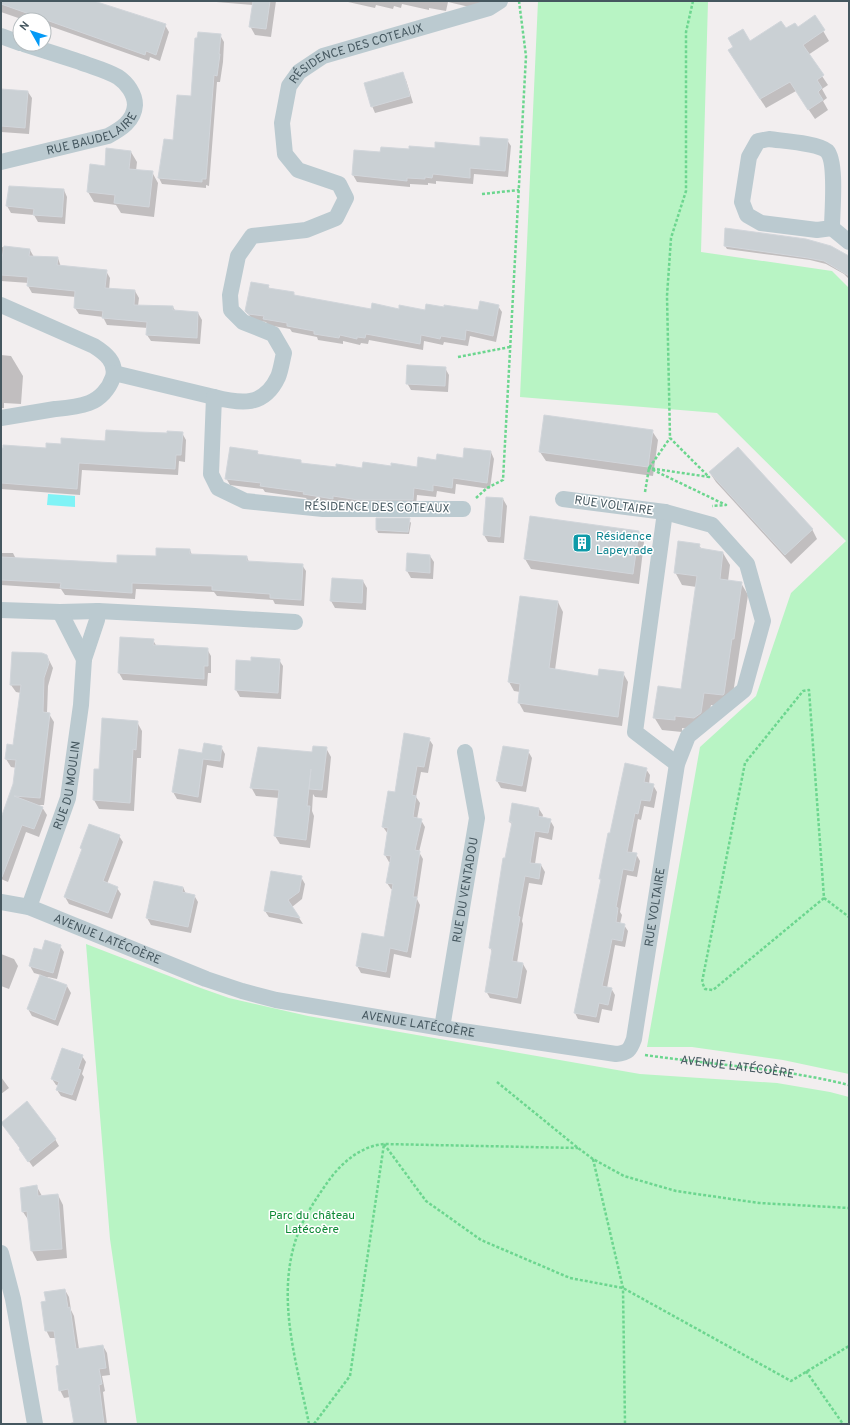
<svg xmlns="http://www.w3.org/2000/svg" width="850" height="1425" font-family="Overpass,sans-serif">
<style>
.green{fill:#b8f4c4}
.water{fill:#80f3f6}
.shadow{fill:#0003}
.building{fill:#cad0d4;stroke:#d2d6db}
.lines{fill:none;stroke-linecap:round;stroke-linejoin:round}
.path{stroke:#6cd68f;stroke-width:2.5;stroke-dasharray:3 2;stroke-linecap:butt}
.street{stroke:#bbcad0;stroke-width:16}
.labels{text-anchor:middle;stroke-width:3;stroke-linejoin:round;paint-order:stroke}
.street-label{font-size:12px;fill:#45575f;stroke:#fff}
.culture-label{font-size:12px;fill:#0d838f;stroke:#fff;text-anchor:start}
.park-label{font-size:12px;fill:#0c8934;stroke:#fff}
</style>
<rect width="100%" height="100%" fill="#f2eeef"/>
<path class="green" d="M538 1H708L701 252 832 271 849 288V1074L783 1060 692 1047H647L700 747 756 696 791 593 846 541 717 413 520 397Z
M86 944 195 986 229 998 308 1016 640 1074 777 1083 830 1092 849 1097V1424H137L110 1239Z"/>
<path class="water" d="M48 494 75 496V507L47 505Z"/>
<path class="shadow" d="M1 1H91L165 25 169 32 160 61 150 57 149 61 44 24V20H24L1 12Z
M204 1H276L271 37 255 35 250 26 253 5Z
M348 1H483L482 8 478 9 448 2 446 11 429 8V10L402 4 401 8 394 6 393 9 376 5 375 8 348 2Z
M815 17 829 41 808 55 828 85 822 89 827 98 823 101 828 110 815 119 796 91 766 108 735 60 750 42 786 30 798 28Z
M220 35 224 42 223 62 220 82H217L209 186 206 185V188L162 184 159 178 192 97 198 39Z
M402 74 406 80 413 103 375 113 372 106Z
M1 90 28 92 32 98 29 134 1 132Z
M507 140 511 146 508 177 474 174 473 184 436 181V184L428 183V185L410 184V187L357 182 353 175 355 151 381 153 410 150 480 147Z
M131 152 137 162 136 171 152 172 158 183 154 217 121 213 116 205 94 202 88 192 106 167Z
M64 190 67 197 65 224 38 222 34 215 11 213 7 206Z
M725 246 849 257V279L844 274 826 264 810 260 727 249Z
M1 247 30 250 34 257 58 258 61 267 106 271 110 278 109 290 135 291 139 298 138 306 173 307 176 312 198 313 202 320 200 344 151 341 147 335 148 328 107 325 103 317 79 314 75 308 76 297 32 293 28 286 29 283 1 281Z
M268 286 270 289 293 293 295 296 372 310 479 311 498 306 502 312 496 342 470 336 468 346 444 342 443 345 424 341 423 350 369 340 368 344 361 343 360 345 343 341V344L318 340 317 337 292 332 290 329 268 325 266 322 253 320 246 311Z
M1 355 11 356 23 376 21 404 4 403V408H1Z
M445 368 449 375 448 392 411 390 407 383Z
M545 417 652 431 658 440 653 476 546 461 540 452Z
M139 433H182L186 440 185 462 179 461 178 475 82 470 80 495 1 489V449L47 450 61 445 106 442Z
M257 452 259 455 300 461 302 464 337 468 363 469 392 467 418 468 437 461 464 459 491 452 494 459 490 489 456 484 455 494 437 491 436 497 417 495 416 506 308 501 306 498 265 492 263 489 230 485 226 478Z
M710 473 812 529 817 539 791 564 716 482Z
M503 499 507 506 504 543 488 542 484 535Z
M377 520H409L411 523 409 534 378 533 377 530Z
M639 532 644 542 639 584 531 569 525 559Z
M699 545 702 550 723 553 730 565 728 581 741 583 748 595 731 707 711 705 707 726 702 731 682 728V732L662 730 654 717 682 690 697 587 682 585 675 572Z
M190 550 192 555 247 557 249 562 302 565 306 571 304 606 275 604 273 600 217 596 214 592 136 589 135 599 65 595 61 589 1 585V553H13L16 559 118 564Z
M408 555 430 556 434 562 433 579 411 578 407 571Z
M363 581 367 588 366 610 335 608 331 601Z
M558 602 563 612 555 670 599 677 623 673 628 682 622 726 524 712 519 703 520 692 514 691 509 682Z
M153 640 157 647 207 649 211 656V673H208L207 686 123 680 119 673Z
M47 656 53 668 48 686 47 713 49 714 54 722 44 805H36L42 807 47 815 39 837 26 832 8 882 1 879V821L14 785 17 768 11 767 6 759 14 746 21 693 16 692 11 685Z
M279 660 283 666 281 699 240 697 236 690 252 662Z
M137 722 142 731 141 758H137L134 811 99 809 94 800 95 770H99Z
M429 739 433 745 428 773 421 772 416 797 420 803 417 819 421 820 425 827 419 852 423 859 417 899 420 905 411 958 394 954 390 978 361 973 357 966 385 938 394 890 391 889 387 883 391 862H389L385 855 388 834 383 827 395 793Z
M221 747 225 754 223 768 207 765 201 803 177 799 173 792 180 750 203 754Z
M326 748 331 757 327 798 315 797 313 794 312 811 314 816 310 848 280 844 275 836 279 798 256 796 251 787 313 753Z
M528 751 532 758 526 792 501 788 497 781Z
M646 769 650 775 649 784 653 785 657 792 654 808 644 806 641 820 638 819 632 853 636 854 640 861 637 877 627 875 620 912 622 915 620 924 624 925 628 931 625 947 615 945 607 988H611L615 995 612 1011 602 1009 599 1023 578 1019 575 1013 602 882 600 878 610 834Z
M539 809 543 815 542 818 550 820 554 827 552 840 539 837 535 864 541 865 545 872 542 885 529 883 522 921 523 924 517 963 523 964 527 971 521 1004 490 998 486 991 493 953 490 948 512 825 510 822Z
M119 836 123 842 107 884 117 888 121 894 112 919 69 904 65 897 83 851 81 848Z
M301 877 305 884 302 899 292 907 303 924 269 917 265 911Z
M183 887 186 894 194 895 198 902 191 933 151 925 147 918Z
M60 946 64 952 57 979 48 977 47 978 67 986 71 993 58 1026 32 1016 28 1009 41 975 34 973 30 966 34 950 42 952Z
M1 954 14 959 18 966 9 989 1 986Z
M82 1056 86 1062 82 1074 84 1077 76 1101 61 1096 57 1090 59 1086 56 1085 52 1079Z
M1 1077 9 1088 1 1094Z
M2 1123 55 1139 59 1146 33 1167Z
M37 1187 42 1196 58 1195 63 1205 67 1258 37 1261 32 1251 29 1221 23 1212Z
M65 1290 69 1297 71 1310 74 1316 79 1349 103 1346 107 1353 110 1375 102 1376 105 1391 103 1392 107 1424H66L75 1422 70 1397 64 1398 60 1390V1366L56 1338H50L46 1330 47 1302Z"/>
<path class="building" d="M1 1H94L166 24 156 55 146 51 145 55 1 4Z
M253 1H270L266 29 249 27Z
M815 15 825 30 803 45 824 75 817 80 822 88 818 92 823 100 808 110 790 82 760 99 728 50 733 47 728 38 743 29 750 41 781 21 786 28 795 23 798 27Z
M198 32 221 34 219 54H220L217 76 214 75 206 179H202V182L158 178 164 139 173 140 177 95 191 96 195 38H197Z
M403 72 410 96 371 107 364 83Z
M1 89 28 91 25 128 1 126Z
M480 137 508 139 505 171 470 168V178L433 174 432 178 425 177V179L407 178V181L352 175 354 150 380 152 381 147 409 149V146L435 148V142L480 146Z
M106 148 131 151 129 169 153 171 149 207 114 203 115 195 87 192 90 164 105 166Z
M9 186 64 189 62 217 33 215 34 209 6 206Z
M725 228 806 239 831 246 849 256V276L824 261 808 258 724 246Z
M4 246 30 249 29 256 58 257 57 265 107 270 105 288 135 290 134 305 173 306V310L198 312 197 338 146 335 147 322 102 318 103 311 74 308 75 291 27 286 28 277 1 275V265Z
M251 282 269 285 268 288 294 292V295L371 309 372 303 399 309V305L425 310 426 304 444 307V305L478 310 480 301 499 305 493 336 466 330 465 340 441 336 440 339 421 335 420 344 366 334 365 338 357 337V339L340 335 339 338 314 334V331L287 326V323L263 319 264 316 248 314 245 311Z
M407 365 446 367 445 386 406 384Z
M544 415 653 430 648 467 539 452Z
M106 430 139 432 167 433V431L183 432 181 455H176L175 469 79 463 77 489 1 483V448H3V445L46 448V443L61 444V438L105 441Z
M230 447 258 451 257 454 301 460V463L336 467V464L362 468 363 462 391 466V463L417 467 418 457 436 460 437 454 463 458 464 448 491 451 487 483 453 478 452 488 433 485V491L414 488 413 500H358L333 496V499L303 494 304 492 260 486 261 483 225 479Z
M738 447 813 529 785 555 709 472Z
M486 497 503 498 500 537 483 535Z
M530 516 639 531 633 574 524 559Z
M376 518H410L408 532 376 530Z
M678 541 700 544 699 548 723 552 720 579 742 582 734 639H732L724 694 723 695 704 693 701 713 694 718 675 716V720L653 718 658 686 681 689 697 576 674 573Z
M156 548 190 549V554L247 556V561L303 564 301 600 270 598V594L212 590V586L132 583V593L60 588 61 583 1 580V557L117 563V555L156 556Z
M407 553 430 555V573L406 571Z
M332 578 363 580 362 603 330 601Z
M520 596 558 601 549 668 598 676 599 669 624 672 618 717 518 703 520 684 508 682Z
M120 637 154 639 153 645 208 648V666H204V679L118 673Z
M12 652 42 653 47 655 49 663 44 678 43 712 50 713 40 798 14 796 43 807 34 829 22 825 2 877 1 876V818L13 784 16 760 5 759 7 744 13 745 21 685H10Z
M251 657 280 659 278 693 235 690 236 660 251 661Z
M102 718 138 721 136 750 133 749 130 803 93 800 94 769H99Z
M404 733 430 738 424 767 417 766 412 795 416 796 413 817 422 819 415 850 420 851 413 897H417L409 942 407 952 390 948 386 972 356 966 362 933 384 937 393 884 386 883 391 856 384 855 388 828 382 827 388 791 395 792Z
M204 743 222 746 220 761 203 759 198 797 172 792 179 749 202 753Z
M313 746 327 747 322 790 309 789 311 769 307 806H310L306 840 274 836 279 790 250 788 258 747 312 752Z
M503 746 529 750 522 786 496 781Z
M625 763 647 768 644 782 654 784 650 801 641 800 638 814 635 813 627 852 637 853 633 871 623 869 616 907 618 908 616 922 625 924 622 941 612 939 609 954 602 986 612 988 608 1005 599 1003 596 1017 574 1013 601 879H599L608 833H610Z
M512 803 539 808 538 816 551 819 548 833 535 831 530 863 541 864 539 879 525 876 518 916 520 917 512 961 523 963 517 998 485 992 492 949 489 948 503 858H505L512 822H509Z
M89 824 120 835 103 881 118 887 108 913 64 897 82 849 80 848Z
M271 871 302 876 299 892 288 900 300 918 264 911Z
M154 881 183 887 182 892 195 895 188 927 146 918Z
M45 940 61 945 53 973 29 966 34 948 42 950Z
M40 975 67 985 55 1020 27 1009Z
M62 1048 83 1055 78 1069 81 1070 72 1095 56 1090 59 1082 51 1079Z
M27 1101 56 1139 28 1162 19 1149 20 1148 1 1123Z
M37 1185 38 1196 58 1194 62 1249 31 1251 27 1211 22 1212 20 1188Z
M65 1289 68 1308 70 1307 76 1349 103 1345 106 1368 99 1369 102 1384 99 1385 104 1424H74L68 1389 59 1391 56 1366 59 1365 54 1331H45L41 1302 46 1301 44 1292Z"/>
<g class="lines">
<g class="path">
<path d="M693 1 686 32V191L671 238 667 296 670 438 709 477 649 468 726 505 712 506"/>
<path d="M482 194 519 190"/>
<path d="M458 357 510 347"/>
<path d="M645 492 649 468 670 438"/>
<path d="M476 498 487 488 503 480 526 56 519 1"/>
<path d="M824 898 713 990 705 989 702 982 745 763 803 691 809 690 824 898 849 917"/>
<path id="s1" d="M645 1055C714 1065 781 1068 849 1085"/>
<path d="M497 1082 578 1148 593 1159 624 1176 676 1191 759 1203 849 1208"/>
<path d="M384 1144 426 1201 481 1240 570 1278 623 1288 791 1381 849 1346"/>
<path d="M593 1159 623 1288 625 1424"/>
<path d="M806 1371 843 1424"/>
<path d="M309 1424C297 1364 276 1300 296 1239 302 1220 315 1200 327 1183 340 1164 360 1146 384 1144L578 1148"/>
<path d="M314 1424 350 1376 384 1144"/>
</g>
<g class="street">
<path d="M1 36 20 43"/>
<path d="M769 139C782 141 818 143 827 151 837 162 832 212 832 228L817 230 761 223 747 215 742 202 749 157 758 141Z"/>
<path id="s2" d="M1 162 108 136C121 129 134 121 135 105 135 94 127 83 118 77 106 70 93 67 80 62 62 56 43 50 24 44"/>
<path d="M832 228 849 242"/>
<path d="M1 305 94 346C105 353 117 362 113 377 109 389 100 399 89 403 78 407 66 408 55 409 37 412 19 415 1 418"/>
<path d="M114 373 214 397"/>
<path id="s3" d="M463 509H323L245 501 218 488 211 474 214 397C241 404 264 407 278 377 281 370 282 361 284 353L273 334 243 322 231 310 230 295 238 256 252 236 306 230 336 218 346 198 339 184 298 170 285 154 282 123 289 86 299 72 323 56 489 8 500 1"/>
<path d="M665 512 635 732 677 764"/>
<path d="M1 610 60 612 98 611 195 616 295 622"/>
<path d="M60 612 84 659"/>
<path id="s4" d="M1 902 29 907 206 979 242 991 276 1000 442 1028 616 1054C628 1053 630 1050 634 1039L677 764 688 736 744 690 763 621 747 564 712 525 665 512 563 499"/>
<path id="s5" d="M29 907 68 798 81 705 84 659 97 620 98 611"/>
<path id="s6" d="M442 1028 477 818 465 752"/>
<path d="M1 1253 13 1299 35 1424"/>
</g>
</g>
<defs>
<g id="building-square" transform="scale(1)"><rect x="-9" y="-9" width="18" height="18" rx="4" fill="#0f9aa8" stroke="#fff"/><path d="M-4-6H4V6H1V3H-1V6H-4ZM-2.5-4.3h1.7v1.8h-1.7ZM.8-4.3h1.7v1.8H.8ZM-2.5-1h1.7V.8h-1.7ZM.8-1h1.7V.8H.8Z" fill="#fff"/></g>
</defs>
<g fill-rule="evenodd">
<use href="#building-square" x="582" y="543"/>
</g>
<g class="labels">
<g class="street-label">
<text dy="4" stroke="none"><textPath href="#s3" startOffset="926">RÉSIDENCE DES COTEAUX</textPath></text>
<text dy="4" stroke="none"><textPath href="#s2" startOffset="96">RUE BAUDELAIRE</textPath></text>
<text transform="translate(614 505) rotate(8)" y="4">RUE VOLTAIRE</text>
<text transform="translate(377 507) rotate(1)" y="4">RÉSIDENCE DES COTEAUX</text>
<text dy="4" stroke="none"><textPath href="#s5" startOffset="128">RUE DU MOULIN</textPath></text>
<text dy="4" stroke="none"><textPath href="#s6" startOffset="140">RUE DU VENTADOU</textPath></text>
<text dy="4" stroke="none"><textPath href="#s4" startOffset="796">RUE VOLTAIRE</textPath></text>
<text dy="4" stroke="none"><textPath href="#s4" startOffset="113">AVENUE LATÉCOÈRE</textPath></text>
<text dy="4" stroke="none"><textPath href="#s4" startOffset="437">AVENUE LATÉCOÈRE</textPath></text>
<text dy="4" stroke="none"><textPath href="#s1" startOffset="93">AVENUE LATÉCOÈRE</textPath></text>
</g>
<g class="culture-label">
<text x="596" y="540">Résidence<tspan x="596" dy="14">Lapeyrade</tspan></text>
</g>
<g class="park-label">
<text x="312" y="1219">Parc du château<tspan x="312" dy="14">Latécoère</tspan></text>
</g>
</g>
<rect width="850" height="1425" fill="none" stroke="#45575f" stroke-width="4"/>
<g transform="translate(32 32) rotate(309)"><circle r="19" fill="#ffffff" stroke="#b5bcbf"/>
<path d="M0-3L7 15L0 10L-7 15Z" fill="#049af6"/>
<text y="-6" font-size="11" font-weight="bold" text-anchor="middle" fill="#45575f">N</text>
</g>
</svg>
